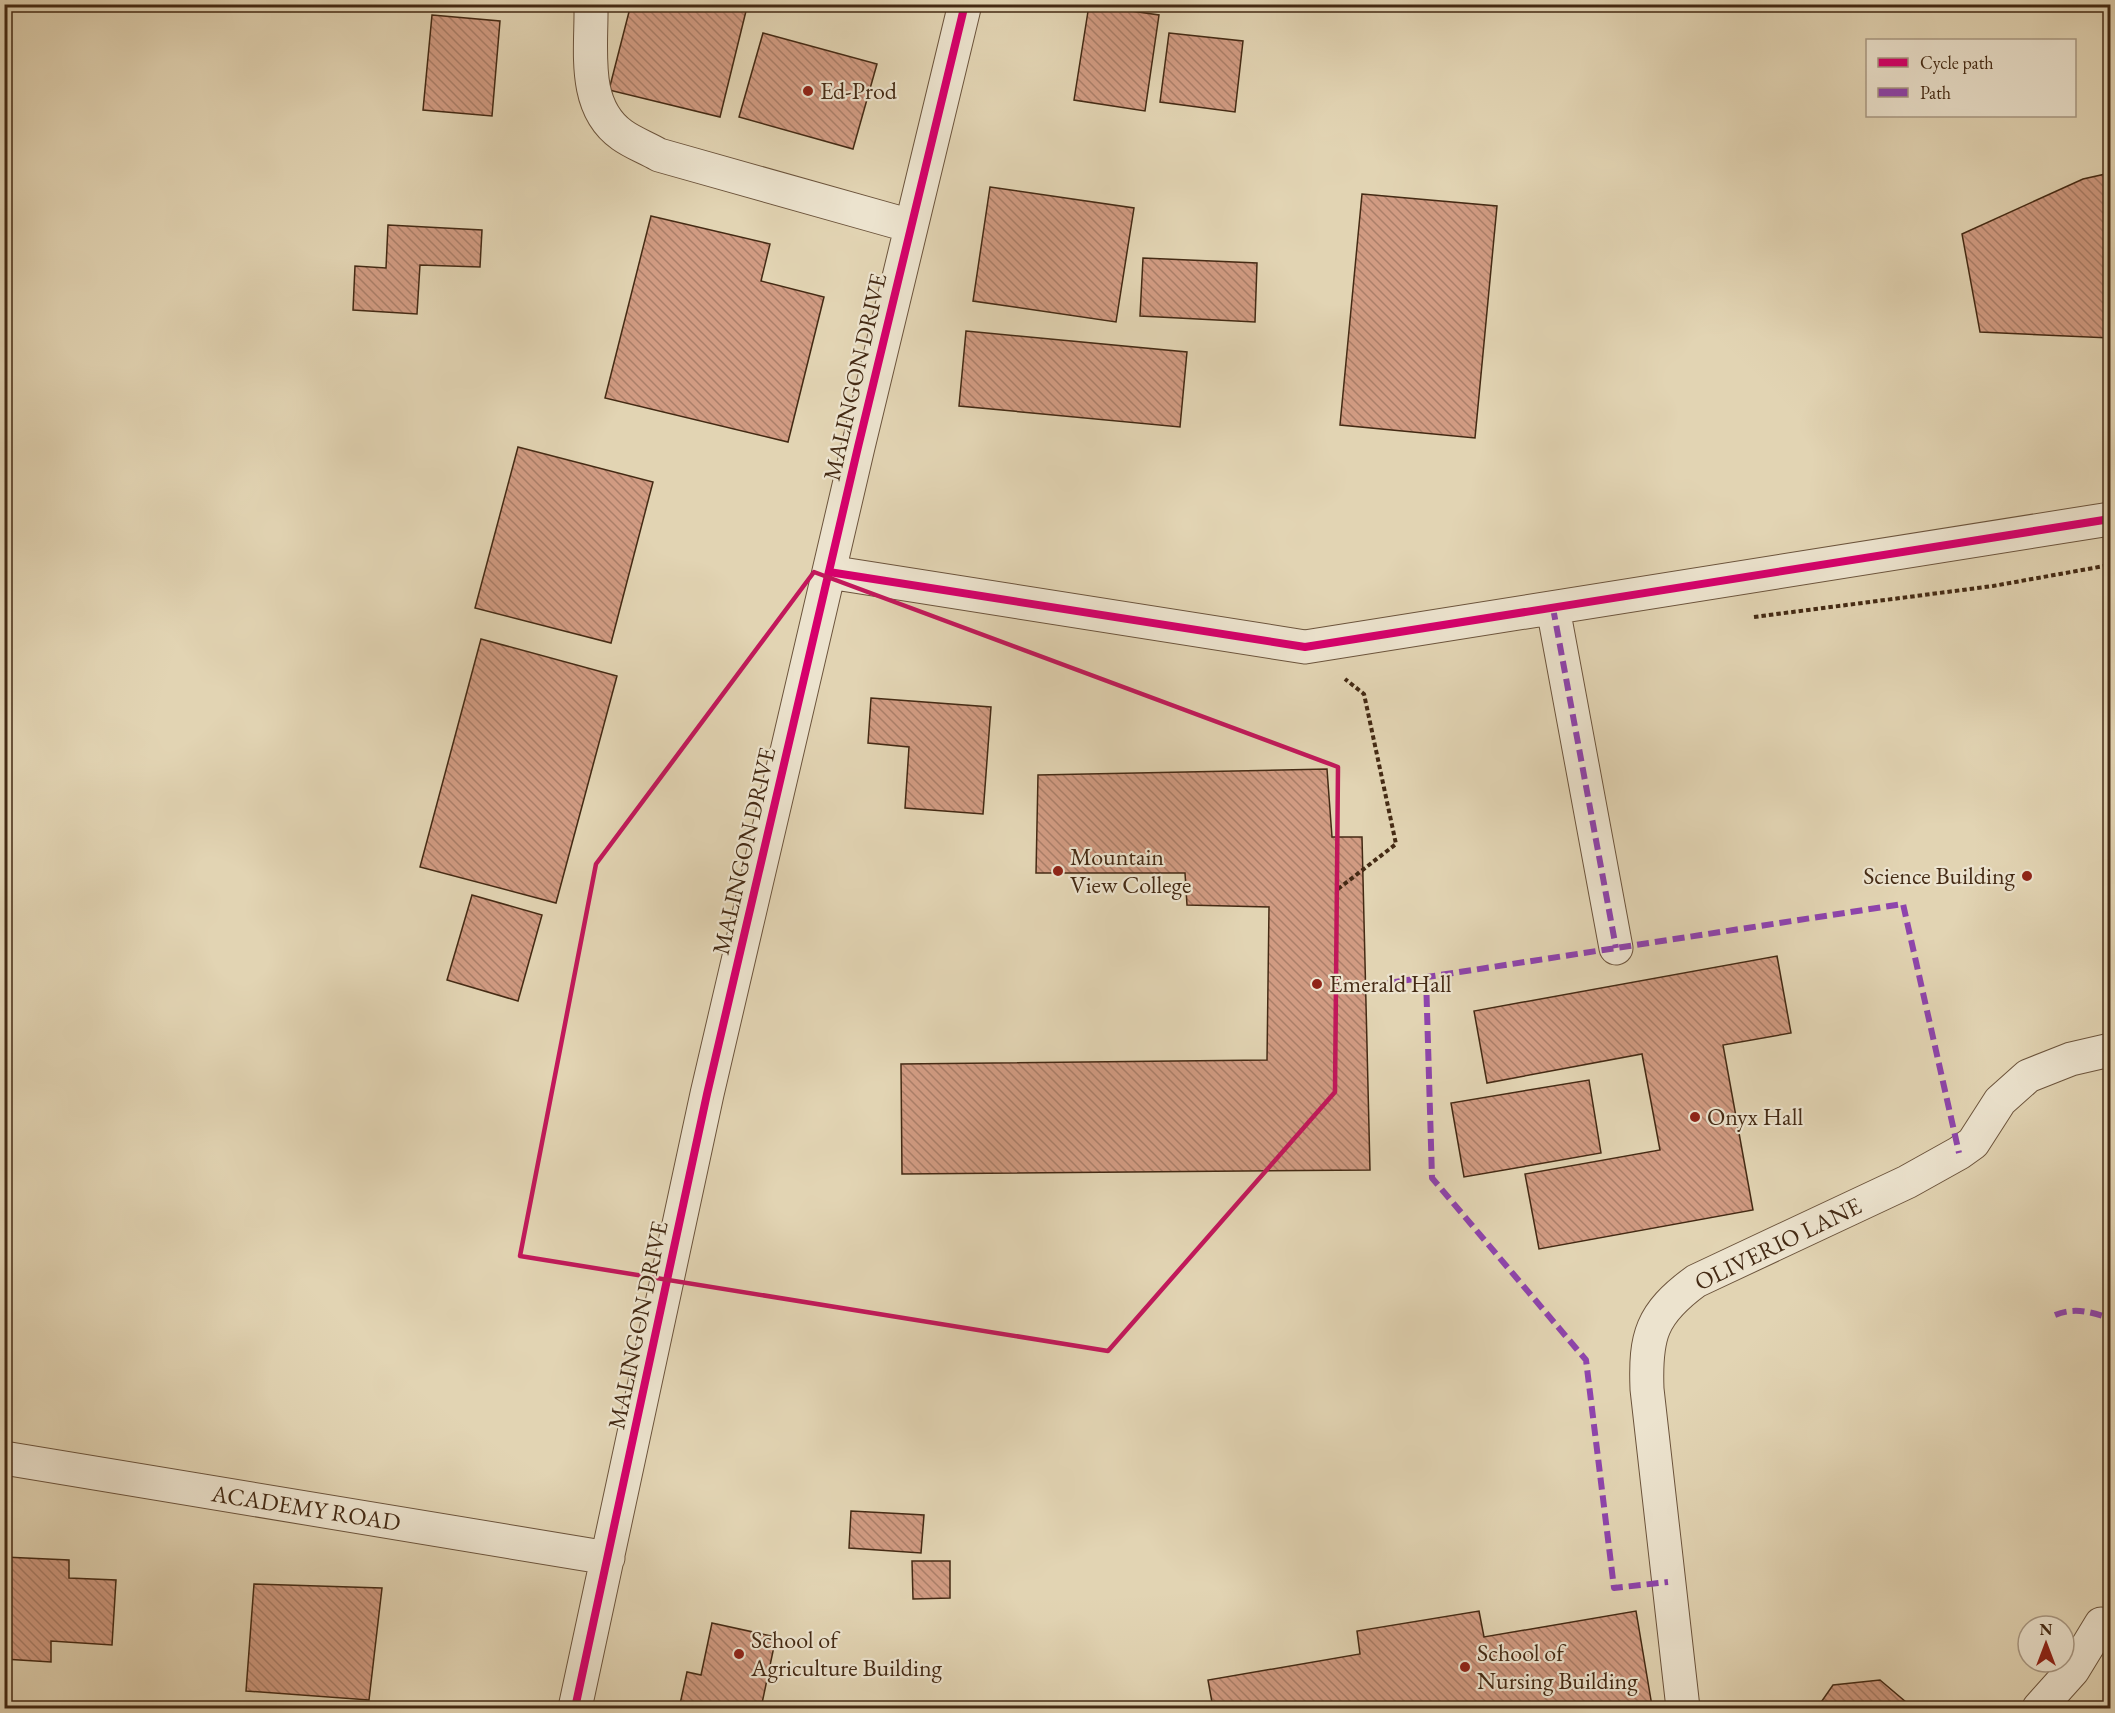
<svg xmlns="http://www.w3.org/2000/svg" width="2115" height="1713" font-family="'EB Garamond',serif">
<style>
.building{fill:url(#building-back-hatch);stroke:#442a14;stroke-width:1.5}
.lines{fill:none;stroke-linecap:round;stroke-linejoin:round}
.minor-casing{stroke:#6c543c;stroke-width:35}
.path{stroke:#442a14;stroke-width:4;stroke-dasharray:4.5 3;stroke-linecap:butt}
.minor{stroke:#ece3ce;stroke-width:33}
.quiet{stroke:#8e44ad;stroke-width:6;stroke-dasharray:12 6;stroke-linecap:butt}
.cycleway-casing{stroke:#ece3ce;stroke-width:11}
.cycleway{stroke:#d6006c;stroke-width:8}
.marked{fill:none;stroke:#c2185b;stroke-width:4.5;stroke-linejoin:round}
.poi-dot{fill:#8f2418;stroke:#ece3ce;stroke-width:2}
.labels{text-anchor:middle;stroke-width:4.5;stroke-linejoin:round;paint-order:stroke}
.poi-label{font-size:24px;fill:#442a14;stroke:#ece3ce;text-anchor:start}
.street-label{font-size:24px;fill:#442a14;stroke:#ece3ce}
</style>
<defs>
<pattern id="building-back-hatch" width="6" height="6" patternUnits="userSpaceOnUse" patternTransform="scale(1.5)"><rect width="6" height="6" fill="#d19b82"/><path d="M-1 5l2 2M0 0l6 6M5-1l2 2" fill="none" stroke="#ab7f69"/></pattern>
</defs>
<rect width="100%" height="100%" fill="#e2d4b3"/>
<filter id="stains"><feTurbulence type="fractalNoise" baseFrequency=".00333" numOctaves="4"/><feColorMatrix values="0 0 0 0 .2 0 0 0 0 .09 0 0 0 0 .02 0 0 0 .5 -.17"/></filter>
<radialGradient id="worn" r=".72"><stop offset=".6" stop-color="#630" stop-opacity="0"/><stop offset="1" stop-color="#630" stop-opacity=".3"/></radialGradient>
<path class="building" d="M631 4 747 7 720 117 609 90Z
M1089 5 1159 15 1145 111 1074 100Z
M432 15 500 21 492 116 423 110Z
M763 33 877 64 853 149 739 117Z
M1169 33 1243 41 1235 112 1160 102Z
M2110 173V338L1980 332 1962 234 2083 179Z
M990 187 1134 208 1116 322 973 301Z
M1362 194 1497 206 1475 438 1340 425Z
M651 216 770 244 761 281 824 297 788 442 605 398Z
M388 225 482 230 480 267 420 265 417 314 353 310 355 266 386 268Z
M1143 258 1257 263 1255 322 1140 316Z
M966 331 1187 352 1180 427 959 406Z
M518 447 653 482 611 643 475 608Z
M481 639 617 676 556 903 420 867Z
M871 698 991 707 983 814 905 808 909 747 868 743Z
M1327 769 1332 837H1362L1370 1170 902 1174 901 1064 1267 1060 1269 907 1187 905 1185 873H1036L1038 775Z
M472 895 542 915 518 1001 447 980Z
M1777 956 1791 1033 1723 1045 1753 1210 1539 1249 1525 1174 1660 1150 1642 1054 1487 1083 1474 1011Z
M1589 1080 1601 1153 1464 1177 1451 1103Z
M851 1511 924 1515 921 1553 849 1548Z
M4 1557 69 1560V1578L116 1580 112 1645 51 1641V1662L4 1659Z
M912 1561H950V1598L913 1599Z
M254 1584 382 1588 369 1700 246 1691Z
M1479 1611 1484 1637 1636 1611 1652 1706 1637 1708H1213L1208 1680 1360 1654 1357 1631Z
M712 1623 776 1637 761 1708H691L680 1704 687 1672 701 1675Z
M1880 1680 1913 1708H1817L1833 1685Z"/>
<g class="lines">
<g class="minor-casing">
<path id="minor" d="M591 4C592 48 581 106 622 135 633 143 647 148 659 155L911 226
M829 572 1305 647 2110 519
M1553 608 1616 948
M4 1458 608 1558
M575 1708 707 1094 858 447 965 4
M1683 1708 1647 1389C1645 1336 1651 1314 1696 1281L1907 1182 1959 1153 1973 1143 2000 1101 2028 1076 2071 1059 2110 1050
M2039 1708 2073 1670 2101 1624"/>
</g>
<path class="path" d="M1754 617 1993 586 2110 565
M1338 889 1396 844 1364 694 1345 679"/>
<use href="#minor" class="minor"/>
<path class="quiet" d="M1553 608 1616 948
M1426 977 1432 1178 1586 1360 1614 1588 1668 1582
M1388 983 1903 904 1959 1153
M2055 1315C2075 1307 2090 1312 2110 1318"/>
<g class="cycleway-casing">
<path id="cycleway" d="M829 572 1305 647 2110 519
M575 1708 707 1094 858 447 965 4"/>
</g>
<use href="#cycleway" class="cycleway"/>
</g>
<path class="marked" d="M814 572 1338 767 1335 1092 1108 1351 520 1256 596 864Z"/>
<g class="poi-dot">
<circle cx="808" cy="91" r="6"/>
<circle cx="1058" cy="871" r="6"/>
<circle cx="2027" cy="876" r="6"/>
<circle cx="1317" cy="984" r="6"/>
<circle cx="1695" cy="1117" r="6"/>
<circle cx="739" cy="1654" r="6"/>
<circle cx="1465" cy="1667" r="6"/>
</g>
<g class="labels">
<g class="poi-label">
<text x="820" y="99">Ed-Prod</text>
<text x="1070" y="865">Mountain<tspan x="1070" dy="28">View College</tspan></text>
<text x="2015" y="884" text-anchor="end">Science Building</text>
<text x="1329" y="992">Emerald Hall</text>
<text x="1707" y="1125">Onyx Hall</text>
<text x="751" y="1648">School of<tspan x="751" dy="28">Agriculture Building</tspan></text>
<text x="1477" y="1661">School of<tspan x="1477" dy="28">Nursing Building</tspan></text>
</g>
<g class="street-label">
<text transform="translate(855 377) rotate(-77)" y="8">MALINGON DRIVE</text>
<text transform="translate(744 851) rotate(-77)" y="8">MALINGON DRIVE</text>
<text transform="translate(1778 1244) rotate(-26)" y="8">OLIVERIO LANE</text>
<text transform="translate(638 1325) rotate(-78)" y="8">MALINGON DRIVE</text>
<text transform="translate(306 1508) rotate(9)" y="8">ACADEMY ROAD</text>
</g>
</g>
<rect width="2115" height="1713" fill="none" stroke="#e2d4b3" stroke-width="24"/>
<rect x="6" y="6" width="2103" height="1701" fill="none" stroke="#442a14" stroke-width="3"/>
<rect x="12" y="12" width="2091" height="1689" fill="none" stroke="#442a14" stroke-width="1.5"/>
<rect x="1866" y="39" width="210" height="78" fill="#ece3ce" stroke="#a99984" stroke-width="1.5"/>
<rect x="1878" y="58" width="30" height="9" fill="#d6006c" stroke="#a99984" stroke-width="1.5"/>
<text x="1920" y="69" font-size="18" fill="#442a14">Cycle path</text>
<rect x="1878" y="88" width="30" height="9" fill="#8e44ad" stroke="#a99984" stroke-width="1.5"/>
<text x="1920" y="99" font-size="18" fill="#442a14">Path</text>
<g transform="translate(2046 1644)"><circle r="28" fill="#ece3ce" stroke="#a99984" stroke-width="1.5"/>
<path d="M0-4.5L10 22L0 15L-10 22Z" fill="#8f2418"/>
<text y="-9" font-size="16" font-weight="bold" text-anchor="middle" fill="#442a14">N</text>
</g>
<rect width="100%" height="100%" filter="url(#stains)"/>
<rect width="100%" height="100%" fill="url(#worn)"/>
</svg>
